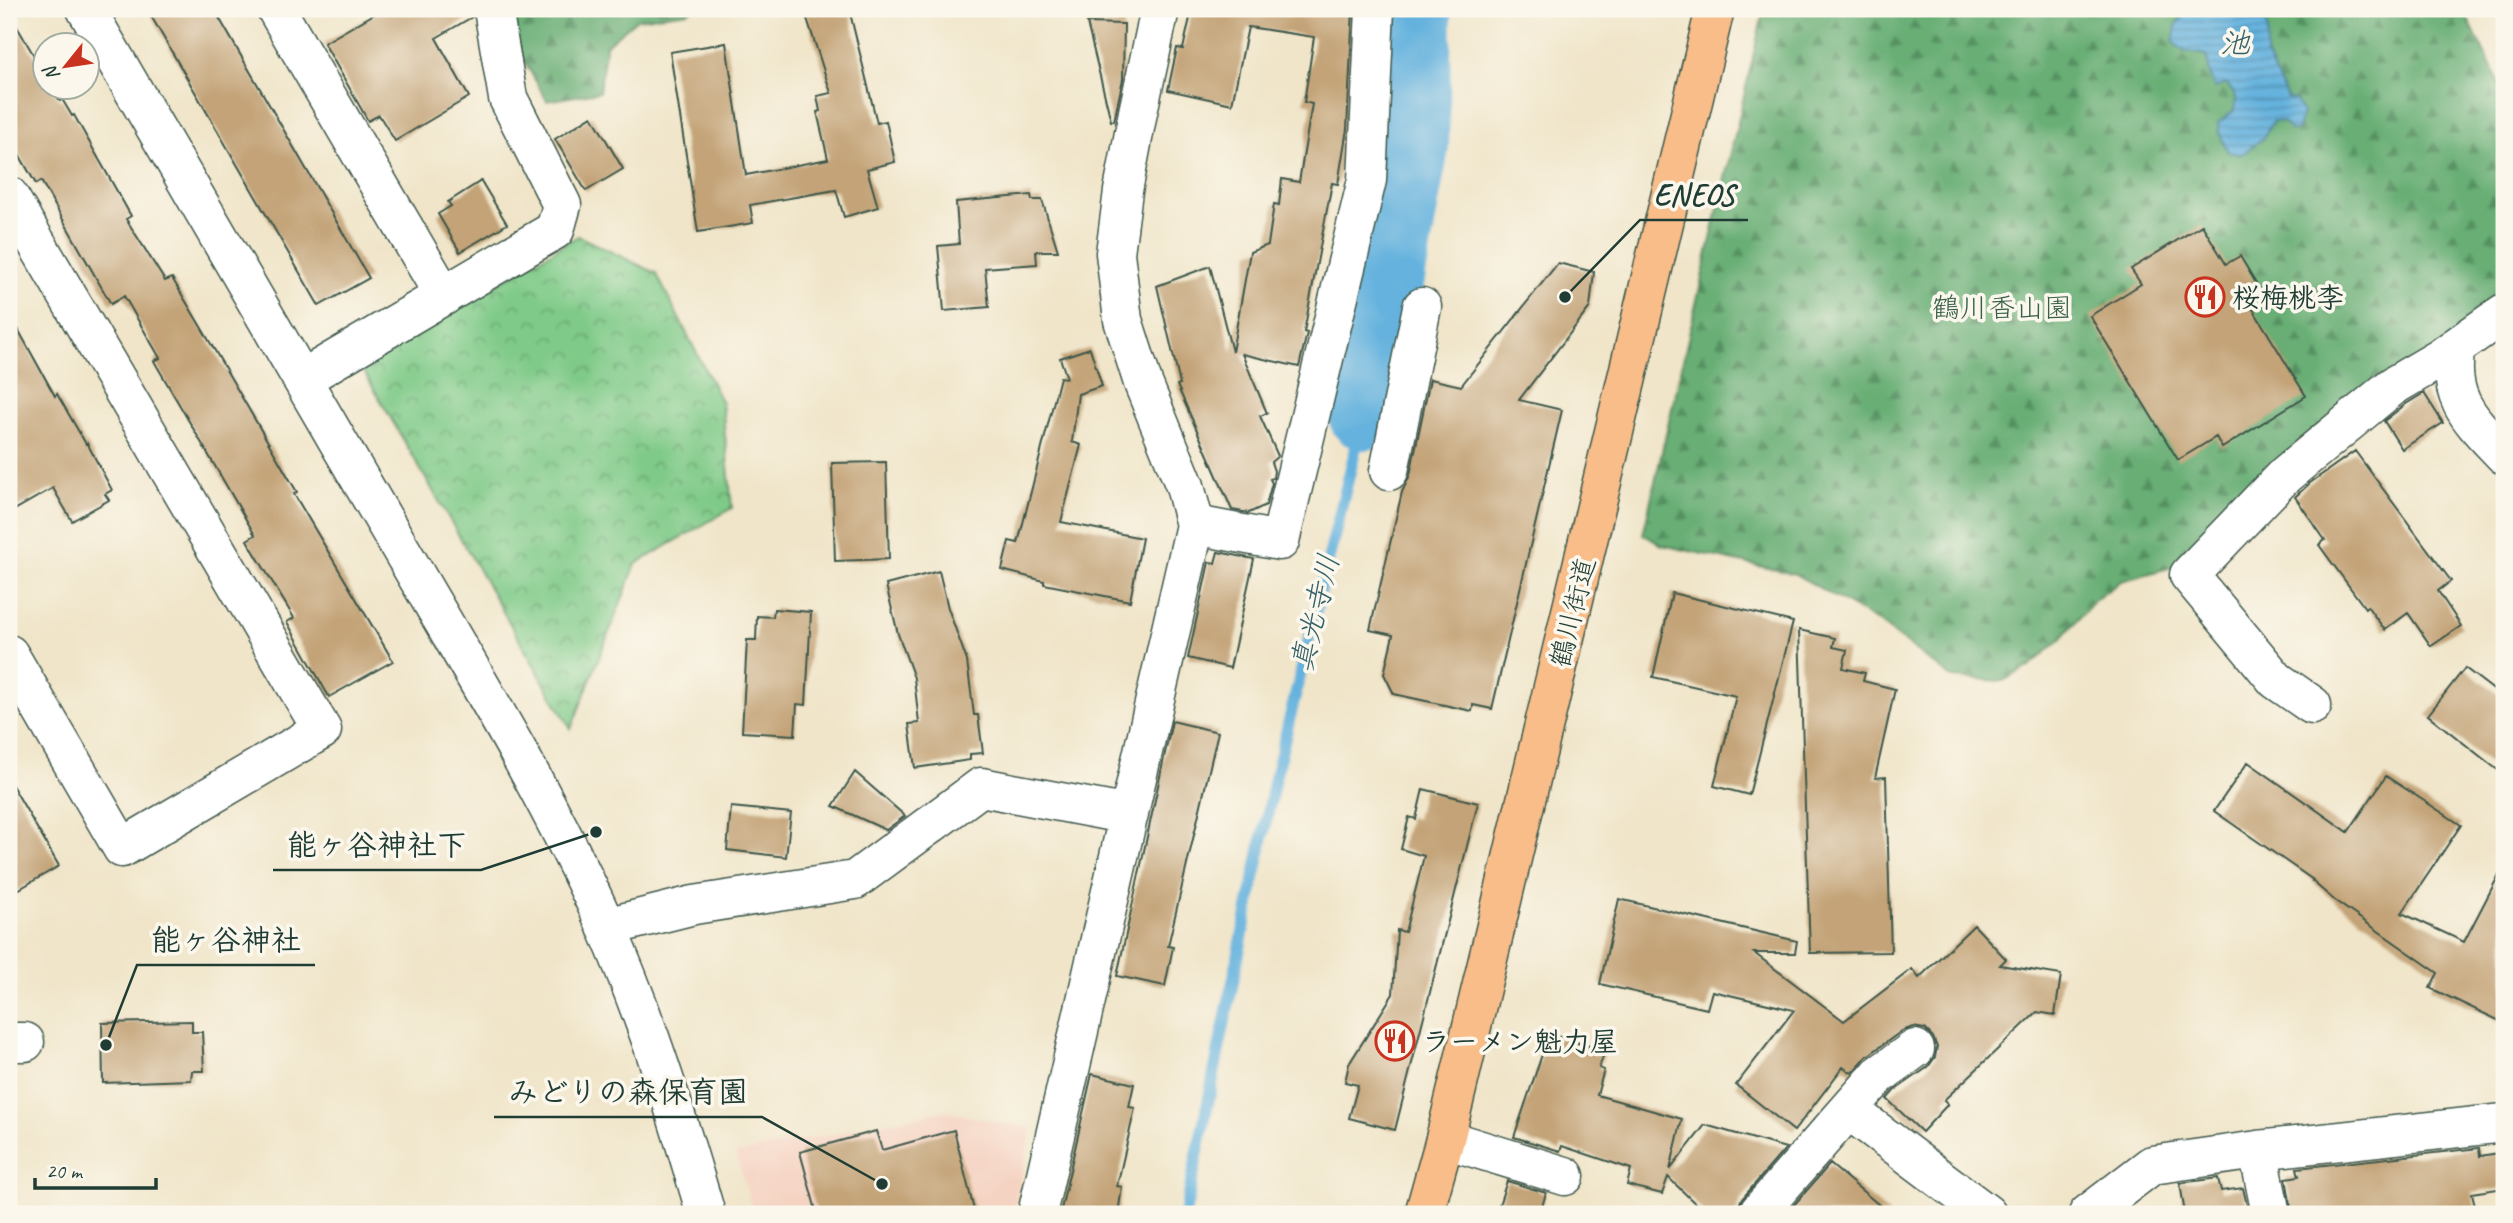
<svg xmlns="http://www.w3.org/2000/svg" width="2513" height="1223" font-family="Caveat,'Klee One',sans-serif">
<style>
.built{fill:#f5d3c2}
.forest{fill:url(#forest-firs);stroke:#437654;stroke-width:2}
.park{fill:url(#park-crowns);stroke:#4f845e;stroke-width:2}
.water{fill:url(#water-rules);stroke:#427889;stroke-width:2}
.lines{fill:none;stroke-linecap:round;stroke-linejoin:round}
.stream{stroke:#65b2de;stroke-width:12}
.river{stroke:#65b2de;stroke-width:72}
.building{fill:#c3a377}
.minor-casing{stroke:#3e564a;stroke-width:41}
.major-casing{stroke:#3e564a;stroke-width:41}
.minor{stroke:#fff;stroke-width:38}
.major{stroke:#f8bd89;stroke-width:38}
.labels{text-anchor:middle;stroke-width:7;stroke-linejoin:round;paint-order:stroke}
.poi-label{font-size:28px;font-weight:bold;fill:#1f3d34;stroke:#fbf7ec;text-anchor:start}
.park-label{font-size:28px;fill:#376049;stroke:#fbf7ec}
.street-label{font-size:28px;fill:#1f3d34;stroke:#fbf7ec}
.water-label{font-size:30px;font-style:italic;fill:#346067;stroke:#fbf7ec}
.leader{fill:none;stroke:#1f3d34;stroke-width:2.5}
.callout-dot{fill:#1f3d34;stroke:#fbf7ec;stroke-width:2.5}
.callout-label{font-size:30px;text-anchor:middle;font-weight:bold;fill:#1f3d34;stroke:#fbf7ec;stroke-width:7;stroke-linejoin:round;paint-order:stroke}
</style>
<defs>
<pattern id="forest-firs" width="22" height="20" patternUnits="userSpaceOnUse" patternTransform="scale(1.75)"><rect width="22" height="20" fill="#67ae74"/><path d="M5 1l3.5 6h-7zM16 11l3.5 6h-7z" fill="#548f60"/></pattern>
<pattern id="park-crowns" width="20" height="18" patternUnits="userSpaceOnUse" patternTransform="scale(1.75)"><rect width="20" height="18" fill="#7fca88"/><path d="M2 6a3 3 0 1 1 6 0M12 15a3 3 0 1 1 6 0" fill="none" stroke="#67a570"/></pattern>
<pattern id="water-rules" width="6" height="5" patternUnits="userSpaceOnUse" patternTransform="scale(1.75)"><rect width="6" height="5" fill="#65b2de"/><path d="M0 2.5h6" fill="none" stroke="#5392b5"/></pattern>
</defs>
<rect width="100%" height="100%" fill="#fbf7ec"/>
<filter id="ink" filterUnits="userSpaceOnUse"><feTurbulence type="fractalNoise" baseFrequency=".0143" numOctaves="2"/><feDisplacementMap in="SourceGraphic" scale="14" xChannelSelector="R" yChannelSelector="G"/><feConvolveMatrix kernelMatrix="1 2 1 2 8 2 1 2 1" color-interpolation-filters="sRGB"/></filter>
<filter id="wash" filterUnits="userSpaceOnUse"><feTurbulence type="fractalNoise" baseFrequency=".00686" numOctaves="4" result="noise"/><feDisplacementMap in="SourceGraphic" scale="28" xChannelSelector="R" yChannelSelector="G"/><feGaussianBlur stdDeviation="1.57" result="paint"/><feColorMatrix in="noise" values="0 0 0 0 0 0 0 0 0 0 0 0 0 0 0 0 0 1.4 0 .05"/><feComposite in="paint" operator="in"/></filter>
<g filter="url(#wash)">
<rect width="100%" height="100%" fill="#f0e5c9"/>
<path class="built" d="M944 1111 1032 1129 1013 1214H754L736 1154Z"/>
<path class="forest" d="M510 9H692L688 12 637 19 606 45 599 92 547 101 518 50Z
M1764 9H2463L2504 93V301L2176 566 2121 581 2095 600 2061 639 2029 667 2003 681 1952 678 1879 622 1795 574 1662 545 1643 534Z"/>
<path class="park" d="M578 236 656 273 722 403 732 508 636 564 571 729 360 365Z"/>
<path class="water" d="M2189 9H2253L2264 17 2268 30 2266 55 2287 98 2296 100 2302 113 2298 130 2291 131 2283 122 2273 121 2262 139 2241 155 2228 152 2219 132 2218 123 2235 110 2236 97 2227 84 2215 88C2208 77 2210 67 2206 55L2183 51 2173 42 2177 23Z"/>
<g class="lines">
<path class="stream" d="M1185 1214 1275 778 1364 414"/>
<path class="river" d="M1364 414 1413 146 1416 9"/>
</g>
<g id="blocks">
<path class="building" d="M147 9H214L369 278 319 306Z
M383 9H472V17L436 38 469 97 395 141 379 115 368 121 324 43Z
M804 9H849L877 123 886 121 895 162 867 169 878 207 844 217 836 190 750 205 753 223 698 232 670 52 726 43 746 175 828 159 817 112 820 111 817 96 831 93Z
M1192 9H1353L1347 129 1338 184 1332 183 1304 332 1307 333 1299 367 1242 354 1267 413 1260 416 1278 456 1271 462 1274 471 1273 478 1270 479 1272 483 1266 505 1249 513 1232 510 1177 385 1180 384 1157 286 1210 266 1232 352 1250 252 1268 245 1274 204 1279 205 1282 179 1299 182 1312 104 1304 102 1314 37 1248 27 1232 104 1168 90 1177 48 1183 49Z
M9 13 46 76V88H52L60 101 62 99 72 116 74 115 131 216 126 219 165 281 172 278 204 332 297 492 294 494 393 661 329 697 287 622 294 618 247 540 255 535 154 361 160 358 124 296 111 304 41 181 36 184 9 137Z
M1087 23 1124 24 1123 79 1114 121H1111Z
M592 116 623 169 586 191 555 139Z
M481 181 507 224 460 252 438 214 451 206 448 202Z
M1031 195 1032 200H1042L1058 251H1036L1037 264 985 268 989 307 944 311 938 246 959 244 956 202Z
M2202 225 2226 264 2240 256 2259 288 2245 296 2306 396 2222 448 2216 437 2178 460 2090 316 2141 284 2131 269Z
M1558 263 1594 272 1590 307 1519 400 1562 410 1492 709 1473 705 1472 711 1394 694 1384 674 1393 635 1370 630 1402 492 1410 475 1430 379 1461 386Z
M9 313 55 396 57 394 86 444 87 443 112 490 105 494 109 500 72 521 53 488 9 513Z
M1090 348 1102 386 1078 394 1072 442 1081 445 1061 522 1142 538 1130 601 1044 584V581L1002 570 1009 541 1018 543 1060 377 1067 378 1060 358Z
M2424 393 2443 423 2402 449 2384 421 2406 404Z
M2355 451 2451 581 2438 591 2461 626 2431 646 2408 613 2385 630 2367 606 2365 608 2319 545 2325 540 2295 497 2310 483Z
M886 462 889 559 835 561 832 463Z
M1218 552 1254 559 1230 668 1188 658 1209 562 1215 563Z
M939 571 948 608 967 661 974 715H978L983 753 970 754V760L915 768 909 724 919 723 914 678 898 634 886 585Z
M1672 593 1793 622 1749 795 1714 786 1736 696 1653 677Z
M774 609 811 612 806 705 797 704 795 735 742 732 747 640H756L757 616 773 617Z
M1799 630 1835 638 1833 647 1847 650 1843 668 1865 673 1863 681 1895 689 1875 778 1886 777 1891 952 1810 953Z
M2465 668 2504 698V775L2428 715Z
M1172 721 1218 732 1168 946 1173 947 1165 986 1117 976Z
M2248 762 2348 832 2386 776 2461 825 2402 913 2464 942 2504 865V1023L2430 988 2438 973 2334 900 2312 881 2313 880 2214 811Z
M855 772 905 816 886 830 833 806Z
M9 780 59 866 9 895Z
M1423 789 1478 803 1395 1130 1349 1118 1358 1085 1345 1082 1349 1064 1393 994 1397 930 1405 932 1424 856 1401 849 1409 817 1416 819Z
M731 807 791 813 786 857 727 850Z
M1619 899 1797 941 1795 953H1754L1844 1021 1912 969 1919 978 1974 925 2006 959 2000 965 2061 975 2055 1015 2037 1012 1944 1100 1948 1104 1922 1132 1887 1099 1894 1091 1928 1067 1935 1057 1937 1047 1933 1037 1925 1029 1913 1027 1902 1031 1866 1057 1852 1073 1843 1067 1794 1131 1736 1085 1794 1010 1712 991 1707 1009 1600 984Z
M192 1021V1032H202L204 1071H192L191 1080 103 1083 102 1023Z
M1549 1034 1605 1051 1599 1068 1604 1070 1597 1095 1682 1119 1670 1170 1705 1125 1786 1148 1741 1200 1736 1214H1706L1668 1177 1662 1194 1627 1185 1631 1169 1562 1146 1560 1151 1514 1137Z
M1092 1074 1134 1084 1129 1107 1135 1108 1117 1186 1122 1187 1118 1214H1060Z
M954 1130 975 1214H817L800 1152 876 1131 882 1150Z
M2479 1148 2480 1156 2499 1153 2504 1188 2472 1193 2477 1214H2292L2286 1178 2299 1176 2297 1168Z
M1830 1164 1890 1214H1786Z
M2218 1178 2221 1191 2243 1188 2249 1214H2185L2180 1183Z
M1507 1181 1546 1193 1540 1214H1496Z"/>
</g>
</g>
<g filter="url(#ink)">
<use href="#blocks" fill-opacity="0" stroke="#3e564a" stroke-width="2"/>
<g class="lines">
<g class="minor-casing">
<path id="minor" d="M86 9C190 188 295 367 399 546 471 670 547 793 605 924 647 1018 677 1116 706 1214
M276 9 444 296
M9 196 322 730 122 848 9 654
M2456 347C2446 399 2471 420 2504 455
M302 379 555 230 562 205 508 98 493 9
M1389 471 1422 307
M1195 525 1280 541 1367 180 1375 9
M2312 705 2276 680 2189 575 2285 475 2393 386 2439 359 2504 313
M606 927 694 905 855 880 981 787 1129 815
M9 1042H25
M1850 1111 1987 1214
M1445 1139 1565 1176
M2258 1150 2271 1214
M1037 1214 1195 525 1185 486 1143 383 1123 320 1115 253 1123 191 1138 112 1160 9
M1757 1214 1879 1075 1915 1049
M2088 1214 2152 1165 2258 1150 2504 1123"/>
</g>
<g class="major-casing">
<path id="major" d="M1424 1214 1445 1139 1715 9"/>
</g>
<use href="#minor" class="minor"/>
<use href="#major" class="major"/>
</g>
</g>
<defs>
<g id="restaurant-ring" transform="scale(2.0125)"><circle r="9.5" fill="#fbf7ec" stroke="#c8321e" stroke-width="1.5"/><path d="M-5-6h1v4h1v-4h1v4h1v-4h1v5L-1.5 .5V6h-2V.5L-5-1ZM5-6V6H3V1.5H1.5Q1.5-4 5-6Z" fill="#c8321e"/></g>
</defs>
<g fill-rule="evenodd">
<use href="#restaurant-ring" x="2205" y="297"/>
<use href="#restaurant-ring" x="1395" y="1041"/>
</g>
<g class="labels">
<g class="poi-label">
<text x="2232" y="307">桜梅桃李</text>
<text x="1422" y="1051">ラーメン魁力屋</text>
</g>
<g class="park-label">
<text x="2002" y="317">鶴川香山園</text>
</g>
<g class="street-label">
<text transform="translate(1572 612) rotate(-76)" y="10">鶴川街道</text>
</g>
<g class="water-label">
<text x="2235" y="53">池</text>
<text transform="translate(1315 613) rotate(-76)" y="10">真光寺川</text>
</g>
</g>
<path class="leader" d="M1565 297L1640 220H1748M596 832L481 870H273M106 1045L137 965H315M882 1184L762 1117H494"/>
<g class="callout-dot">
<circle cx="1565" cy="297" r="7"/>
<circle cx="596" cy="832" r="7"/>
<circle cx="106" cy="1045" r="7"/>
<circle cx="882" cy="1184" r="7"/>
</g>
<g class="callout-label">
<text x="1694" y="205">ENEOS</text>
<text x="377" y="855">能ヶ谷神社下</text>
<text x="226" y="950">能ヶ谷神社</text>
<text x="628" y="1102">みどりの森保育園</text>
</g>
<rect width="2513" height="1223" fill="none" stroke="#fbf7ec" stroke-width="35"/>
<g transform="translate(66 66) rotate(240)"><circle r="33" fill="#fbf7ec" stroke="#a3ada2" stroke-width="2"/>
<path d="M0-5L12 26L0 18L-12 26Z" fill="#c8321e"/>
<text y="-10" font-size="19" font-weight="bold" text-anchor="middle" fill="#1f3d34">N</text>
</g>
<path d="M35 1178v10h121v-10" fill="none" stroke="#1f3d34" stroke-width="3.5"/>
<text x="46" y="1178" font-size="21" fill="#1f3d34" stroke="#fbf7ec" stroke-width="5" paint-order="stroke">20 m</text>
</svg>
